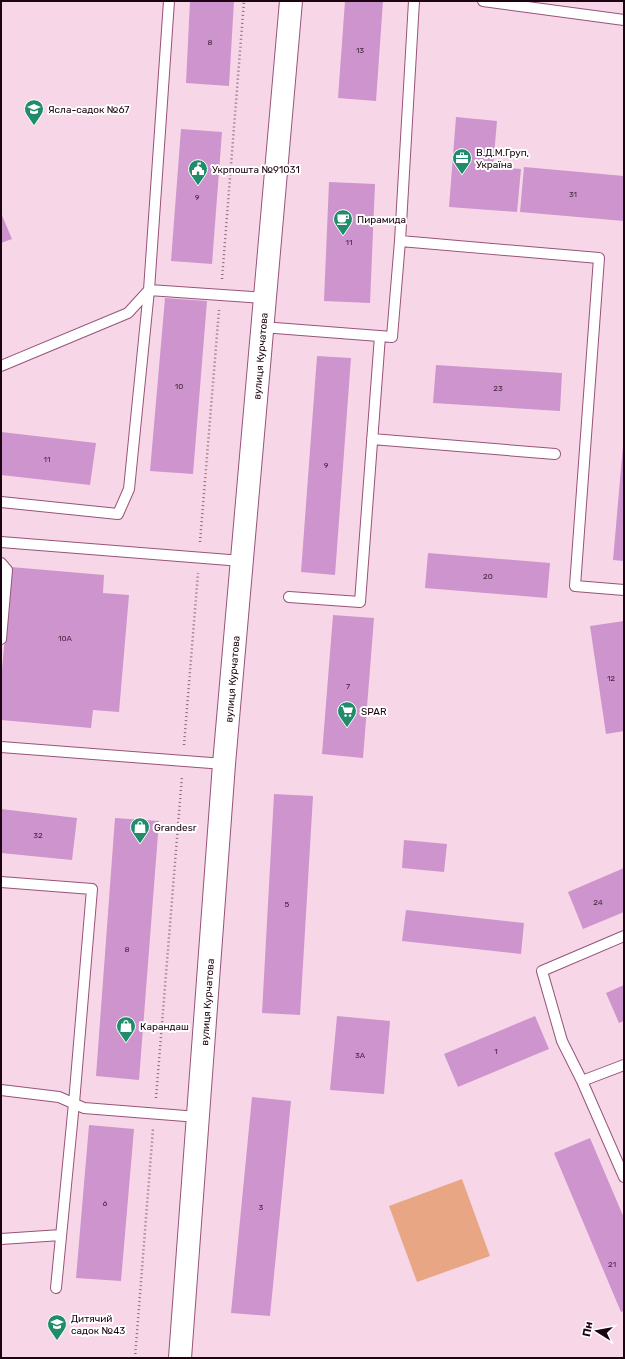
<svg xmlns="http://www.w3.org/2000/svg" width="625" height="1359" font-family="Rubik,sans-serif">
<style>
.green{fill:#e8a685}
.building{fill:#ce94cd}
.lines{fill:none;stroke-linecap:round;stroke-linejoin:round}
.lane-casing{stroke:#975379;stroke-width:12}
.secondary-casing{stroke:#975379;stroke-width:24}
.path{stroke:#886c7b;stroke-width:2.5;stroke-dasharray:1 3;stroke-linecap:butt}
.lane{stroke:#fff;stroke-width:10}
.secondary{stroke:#fff;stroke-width:22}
.labels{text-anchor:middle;stroke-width:4;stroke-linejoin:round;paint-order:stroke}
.number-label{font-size:8px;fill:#482740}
.poi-label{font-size:10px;fill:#1c0311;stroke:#fff;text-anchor:start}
.street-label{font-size:10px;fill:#1c0311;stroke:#fff}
</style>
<rect width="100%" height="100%" fill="#f7d7e7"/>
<path class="green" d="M462 1179 490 1256 417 1282 389 1206Z"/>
<path class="building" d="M190 1H234L229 86 186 83Z
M345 1H383L376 101 338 98Z
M456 117 497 121 493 167 521 169 517 212 449 207Z
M181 129 222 132 212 264 171 261Z
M524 167 624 176V221L520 212Z
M329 182 375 184 370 303 324 301Z
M1 213 12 239 1 243Z
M165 298 207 301 193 474 150 471Z
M317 356 351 358 335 575 301 572Z
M436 365 562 373 560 411 433 403Z
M1 432 96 443 90 485 1 475Z
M623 446H624V561L613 560Z
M428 553 550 563 547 598 425 588Z
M11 567 104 575 103 593 129 595 119 712 93 710 91 728 1 720V681Z
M333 615 374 618 363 758 322 754Z
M624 621V731L606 734 590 626Z
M274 794 313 796 300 1015 262 1013Z
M1 809 77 818 72 860 1 853Z
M115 818 159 821 139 1080 96 1076Z
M404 840 447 844 444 872 402 868Z
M624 868V912L583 929 568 892Z
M406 910 524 923 521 954 402 941Z
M624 985V1021L619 1023 606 993Z
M337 1016 390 1021 384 1094 330 1090Z
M535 1016 549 1049 458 1087 444 1054Z
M252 1097 291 1101 270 1316 231 1313Z
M89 1125 134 1129 121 1281 76 1278Z
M590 1138 624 1218V1311L621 1312 554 1153Z"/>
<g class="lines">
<g class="lane-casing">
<path id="lane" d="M483 1 624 20
M400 241 414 1
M149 290 265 298
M262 327 392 337 400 241 599 258 575 586 624 590
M1 366 128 313 149 290
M372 439 555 454
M1 502 118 514 129 489 149 290 169 1
M1 542 242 561
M1 563 7 570 1 639
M289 597 360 602 380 336
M1 747 224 764
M1 882 92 889 74 1103 56 1288
M624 936 542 971 562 1041 582 1081 624 1177
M582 1081 624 1065
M1 1090 59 1097 84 1108 198 1117
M1 1239 61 1235"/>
</g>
<g class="secondary-casing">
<path id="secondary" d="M180 1358 224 764 291 1"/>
</g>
<path class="path" d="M222 279 244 1
M200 542 219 310
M184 745 198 573
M156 1098 182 776
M135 1358 153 1129"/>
<use href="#lane" class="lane"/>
<use href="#secondary" class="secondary"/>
</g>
<defs>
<g id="school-pin" transform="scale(1)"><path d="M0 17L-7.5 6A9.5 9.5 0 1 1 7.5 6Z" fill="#1f8c6a" stroke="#fff"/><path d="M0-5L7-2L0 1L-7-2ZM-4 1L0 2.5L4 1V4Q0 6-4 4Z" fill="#fff"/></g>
<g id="office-pin" transform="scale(1)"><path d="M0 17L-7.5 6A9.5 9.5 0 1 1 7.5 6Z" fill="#1f8c6a" stroke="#fff"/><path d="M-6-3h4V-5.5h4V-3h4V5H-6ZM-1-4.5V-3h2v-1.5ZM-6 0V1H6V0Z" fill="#fff"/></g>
<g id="civic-pin" transform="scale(1)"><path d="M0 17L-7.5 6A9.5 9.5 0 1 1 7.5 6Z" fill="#1f8c6a" stroke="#fff"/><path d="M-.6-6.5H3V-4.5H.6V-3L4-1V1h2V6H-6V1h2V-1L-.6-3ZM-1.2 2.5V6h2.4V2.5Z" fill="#fff"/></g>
<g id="cafe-pin" transform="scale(1)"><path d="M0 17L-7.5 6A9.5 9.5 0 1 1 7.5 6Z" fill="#1f8c6a" stroke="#fff"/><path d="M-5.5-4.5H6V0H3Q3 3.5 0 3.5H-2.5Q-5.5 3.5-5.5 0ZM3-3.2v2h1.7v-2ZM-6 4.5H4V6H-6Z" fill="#fff"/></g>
<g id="supermarket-pin" transform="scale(1)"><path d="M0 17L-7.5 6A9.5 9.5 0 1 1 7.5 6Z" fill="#1f8c6a" stroke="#fff"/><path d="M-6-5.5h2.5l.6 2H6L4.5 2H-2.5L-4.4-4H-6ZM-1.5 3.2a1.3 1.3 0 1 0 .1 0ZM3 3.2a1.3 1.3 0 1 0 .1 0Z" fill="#fff"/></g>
<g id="shop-pin" transform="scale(1)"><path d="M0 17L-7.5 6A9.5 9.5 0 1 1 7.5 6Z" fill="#1f8c6a" stroke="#fff"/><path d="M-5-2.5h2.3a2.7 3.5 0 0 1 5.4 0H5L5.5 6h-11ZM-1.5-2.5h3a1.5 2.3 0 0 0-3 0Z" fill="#fff"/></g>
</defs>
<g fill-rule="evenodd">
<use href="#school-pin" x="34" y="109"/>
<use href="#office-pin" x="462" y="158"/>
<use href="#civic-pin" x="198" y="169"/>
<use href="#cafe-pin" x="343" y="219"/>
<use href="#supermarket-pin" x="347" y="711"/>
<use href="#shop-pin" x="140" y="827"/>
<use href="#shop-pin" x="126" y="1026"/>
<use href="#school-pin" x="57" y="1324"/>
</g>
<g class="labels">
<g class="number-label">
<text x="210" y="45">8</text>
<text x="360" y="53">13</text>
<text x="573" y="197">31</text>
<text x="197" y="200">9</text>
<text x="349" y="245">11</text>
<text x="179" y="389">10</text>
<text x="498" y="391">23</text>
<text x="47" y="462">11</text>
<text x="326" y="468">9</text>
<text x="488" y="579">20</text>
<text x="65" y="641">10А</text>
<text x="611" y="681">12</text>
<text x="348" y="689">7</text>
<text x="38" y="838">32</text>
<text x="598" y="905">24</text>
<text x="287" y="907">5</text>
<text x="127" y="952">8</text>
<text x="496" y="1054">1</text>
<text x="360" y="1058">3А</text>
<text x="105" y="1206">6</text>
<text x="261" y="1210">3</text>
<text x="612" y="1267">21</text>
</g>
<g class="poi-label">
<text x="48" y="113">Ясла-садок №67</text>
<text x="476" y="156">В.Д.М.Груп,<tspan x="476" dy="12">Україна</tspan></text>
<text x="212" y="173">Укрпошта №91031</text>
<text x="357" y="223">Пирамида</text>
<text x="361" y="715">SPAR</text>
<text x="154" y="831">Grandesr</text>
<text x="140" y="1030">Карандаш</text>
<text x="71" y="1322">Дитячий<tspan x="71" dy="12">садок №43</tspan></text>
</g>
<g class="street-label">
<text transform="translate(260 356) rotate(-85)" y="4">вулиця Курчатова</text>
<text transform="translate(232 679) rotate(-85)" y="4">вулиця Курчатова</text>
<text transform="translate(207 1002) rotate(-86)" y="4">вулиця Курчатова</text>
</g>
</g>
<rect width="625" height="1359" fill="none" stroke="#1c0311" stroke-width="4"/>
<g transform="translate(597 1331) rotate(281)" stroke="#ffffff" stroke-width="3" paint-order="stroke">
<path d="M0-3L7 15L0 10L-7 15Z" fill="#1c0311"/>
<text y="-6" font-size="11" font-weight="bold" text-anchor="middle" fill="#1c0311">Пн</text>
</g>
</svg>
